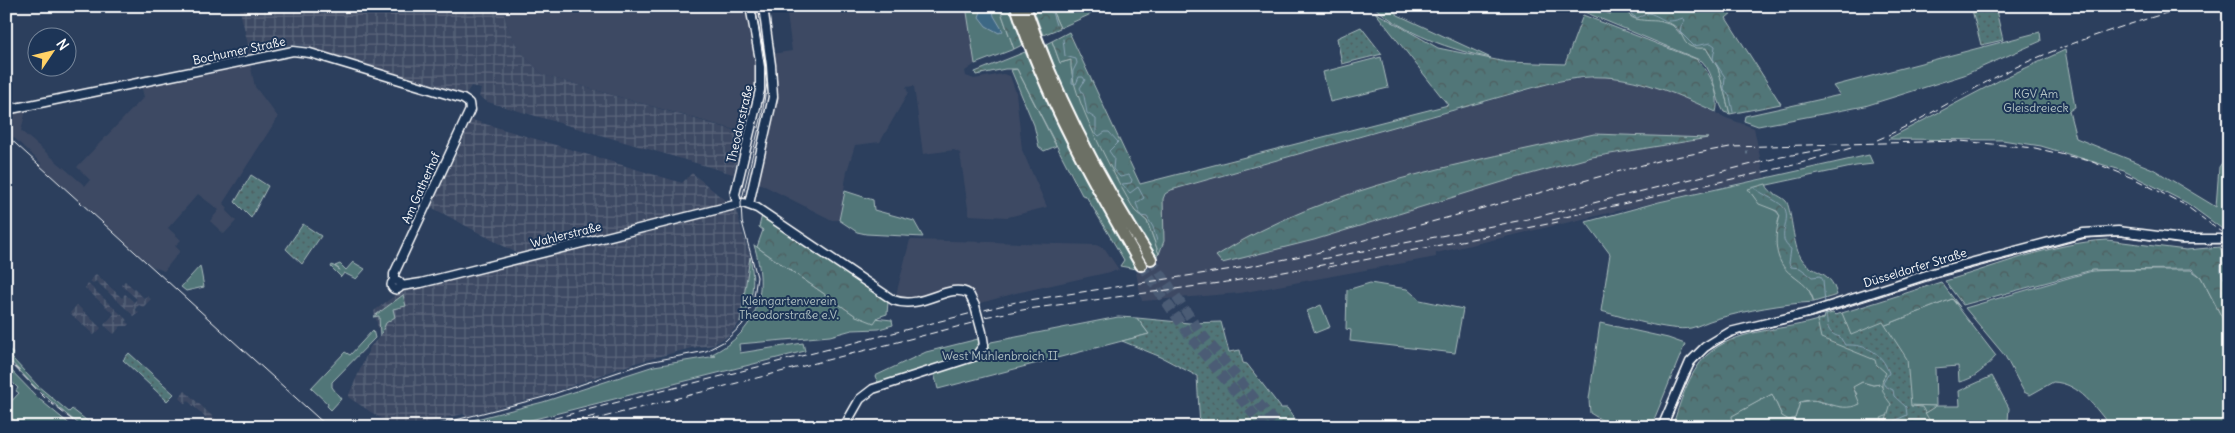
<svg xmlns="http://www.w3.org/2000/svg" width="2235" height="433" font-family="Delius,sans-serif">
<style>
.built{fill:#3e4a64;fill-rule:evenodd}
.industrial{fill:url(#industrial-grid)}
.green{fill:#517678;stroke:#a8babc}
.forest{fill:url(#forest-crowns);stroke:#a8babc}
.park{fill:url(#park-dots);stroke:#a8babc}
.water{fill:#3e6785;stroke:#8ba4b6}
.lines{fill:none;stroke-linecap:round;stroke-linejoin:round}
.stream{stroke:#8ba4b6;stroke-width:1}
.highway-tunnel{stroke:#4c5c75;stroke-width:10;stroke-dasharray:10 5;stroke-linecap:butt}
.secondary-casing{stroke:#fff;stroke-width:11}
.highway-casing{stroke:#fff;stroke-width:14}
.secondary{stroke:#1d3557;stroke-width:8}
.highway{stroke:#6c7065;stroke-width:10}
.tram{stroke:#fff;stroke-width:1}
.rail{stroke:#fff;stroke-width:1;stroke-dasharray:8 4;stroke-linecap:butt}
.secondary-bridge-casing{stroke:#fff;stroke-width:11;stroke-linecap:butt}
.secondary-bridge{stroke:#1d3557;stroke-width:8}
.labels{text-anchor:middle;stroke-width:4;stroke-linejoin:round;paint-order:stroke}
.street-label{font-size:12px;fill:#fff;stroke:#1d3557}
.park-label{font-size:12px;fill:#b1c1c2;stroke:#1d3557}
</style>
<defs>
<pattern id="industrial-grid" width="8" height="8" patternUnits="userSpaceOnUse" patternTransform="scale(1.25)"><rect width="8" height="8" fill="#3e4a64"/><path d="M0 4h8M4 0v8" fill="none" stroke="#5b657b"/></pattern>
<pattern id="forest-crowns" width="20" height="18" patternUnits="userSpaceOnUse" patternTransform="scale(1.25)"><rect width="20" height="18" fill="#517678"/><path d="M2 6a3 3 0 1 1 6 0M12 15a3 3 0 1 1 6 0" fill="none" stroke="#4e5d5e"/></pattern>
<pattern id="park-dots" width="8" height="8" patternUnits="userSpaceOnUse" patternTransform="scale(1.25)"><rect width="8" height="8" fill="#517678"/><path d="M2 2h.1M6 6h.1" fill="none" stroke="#4e5d5e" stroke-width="1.8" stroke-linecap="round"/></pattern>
</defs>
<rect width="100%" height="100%" fill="#2c3f5d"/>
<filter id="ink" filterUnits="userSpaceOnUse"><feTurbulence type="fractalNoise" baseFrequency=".02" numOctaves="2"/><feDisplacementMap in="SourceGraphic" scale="10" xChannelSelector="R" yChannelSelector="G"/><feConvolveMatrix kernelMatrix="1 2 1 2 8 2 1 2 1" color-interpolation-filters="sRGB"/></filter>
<g filter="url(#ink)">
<path class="built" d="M502 6H747L757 64 755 99 746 133 543 75 527 59 515 43 507 26Z
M786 6H966L975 64 965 71 966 76 974 79 1003 74 1010 76 1016 93 1022 150 1047 207 1008 217 969 215 960 153 954 150 923 154 914 86 906 87 908 93 880 142 855 145 847 171 839 220H832L759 183 757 178 773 113 772 54 792 51Z
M250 64 255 87 278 117 223 203 228 208 226 211 236 221 224 234 210 221 219 210 198 194 168 228 181 240 175 246 180 251 164 271 152 266 40 165 41 163 10 134 6 135V114L26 110 21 131 85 186 90 180 77 167 144 97 141 85 211 74Z
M1604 76 1648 84 1681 96 1726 118 1754 128 1764 177 1436 253V257L1240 293 1142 301 1136 273 1156 262 1157 260 1155 257 1163 247V199L1169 191 1557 82ZM1594 134 1705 138 1592 157 1509 180 1382 183Z
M910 240 1096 245 1105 249 1119 270 1016 293 977 304 968 290 900 300 896 295Z"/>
<path class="industrial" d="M239 6H502L507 26 515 43 527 59 543 75 743 133 733 174 488 102 479 97 481 89 471 86 466 94 302 45H287L250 53Z
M472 120 682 183 692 173 733 207 737 213 750 257 740 322 728 336 713 345 691 348 635 363 543 396 466 416 463 414 409 427H394L348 397 370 347 380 336 374 311 402 290 526 258 431 207Z
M96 274 122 298 125 294 134 302 137 299 121 285 125 281 144 298 147 296 151 299 143 307 139 305 135 309 139 313 134 316 96 281 93 283 90 281Z
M88 284 127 320 126 322 129 324 127 326H121L114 334 104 325 114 314 85 288Z
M77 305 101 328 94 335 70 313Z
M185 391 224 427H216L188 401 185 404 179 398Z"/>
<path class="green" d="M966 6H999L1014 49 975 64Z
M1050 6H1088L1091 14 1060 28Z
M1373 6H1387L1398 15 1491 58C1451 50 1405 34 1373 6Z
M1570 6H1589L1599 12 1626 10C1632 21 1636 19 1647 19 1655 19 1664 23 1672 25 1683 35 1688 49 1706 48L1718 68 1730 114 1724 112C1714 96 1716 76 1702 61Z
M2040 32 2041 41 1964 75 1865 106 1758 126 1744 121 1745 116 1840 95 1833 86Z
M1052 41 1060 63 1071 60 1135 211 1147 221 1159 254 1155 257C1114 189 1073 119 1046 44Z
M2065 50 2075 107 2069 111 2076 138 2153 169 2216 207 2219 167 2229 153 2227 230 2225 231 2187 203 2124 171 2041 146 2002 140 1888 139 2004 78Z
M1381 57 1388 88 1330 102 1323 72Z
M1017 69 1056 146 1044 151 1039 147 1034 125 1011 70Z
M1869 155 1873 164 1856 166 1749 189C1759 209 1774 205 1780 216L1778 222 1792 275 1807 286 1814 302C1781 304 1748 310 1716 319 1708 321 1699 326 1691 328 1669 332 1623 317 1601 311L1610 254 1586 222 1659 202Z
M845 191 873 200 874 210 914 221 923 237 866 234 857 232 839 220Z
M754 245 856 316 892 320 893 325 879 329 852 330 830 336 739 344 740 353 803 343 805 351 503 427H445L543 402 654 366 716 356 710 355C758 332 769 293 754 245Z
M750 257C755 281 754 302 740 322Z
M353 262 365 269 356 279 344 273 341 277 331 267 332 265 340 270 335 266 340 264 346 270Z
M200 266 204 287 186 291 181 287Z
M2112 270H2191L2201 277 2229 331V427H2111C2095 408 2080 383 2053 382L2030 395 2024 392 2005 356 1965 308 2092 271Z
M1370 283 1407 289 1420 300 1463 309 1455 353 1350 341 1351 330 1346 329 1347 290Z
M403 295 406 306 393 309 395 317 386 323 380 336 379 316 373 317Z
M1952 299 1996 356C1985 368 1975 379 1959 382L1958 366 1935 368 1936 406H1960L1959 391 1992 376 2009 408 2008 421 1990 423 1988 427H1929L1923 414 1935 406H1908L1878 328Z
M1321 305 1330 327 1315 333 1307 311Z
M1118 317 1137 318 1149 334 938 389 934 373 978 359 991 342Z
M1600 323 1668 338 1685 344 1651 427H1613L1590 413 1589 399Z
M373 330 375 338 332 382V387L341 399 331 410 327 406 328 404 311 388 345 352 350 355Z
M982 338V342L977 352 879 385 875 376 926 352Z
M6 346 14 355 12 358 38 386 69 412 72 409 95 427H83L67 415 32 384 6 356Z
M6 365 38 398 73 427H21L6 412V401L9 404 19 393 16 391 18 388 6 376Z
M1862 382 1873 385 1880 384 1899 411 1885 427H1733L1731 416 1772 394 1782 416 1795 418 1800 402 1815 400 1832 406 1857 394 1852 387Z"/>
<path class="forest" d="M999 6H1010L1024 44 1014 49Z
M1032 6H1050L1060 28 1043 35Z
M1589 6H1740L1726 18 1781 104 1730 114 1718 68 1706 48C1678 50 1688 35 1673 25 1657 16 1635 27 1626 10L1620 9 1610 14Z
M1375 12 1438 48 1506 62 1565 64 1583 15 1696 59C1709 69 1721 95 1716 112 1681 96 1644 79 1605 77 1575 75 1543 85 1514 93L1171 190 1165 194 1163 199 1164 241 1159 254 1147 221 1135 211C1117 181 1068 92 1071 60L1060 63 1052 41 1069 32 1140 184 1448 105Z
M1025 52 1060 130 1136 269 1120 266 1124 260 1086 196 1082 195 1017 69H1005L976 75 975 72Z
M1594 134 1708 138 1592 157 1509 180 1314 240 1222 263 1216 256C1329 184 1465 164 1594 134Z
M1766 184C1769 194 1779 194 1786 201 1791 207 1793 242 1799 254 1810 277 1830 266 1837 295L1814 302C1810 287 1803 284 1792 275 1773 262 1774 236 1780 216L1777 211 1759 204 1748 189Z
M762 215 888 302 887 314 878 317 874 323 856 316 757 247 763 230 759 227Z
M2107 240 2186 250 2220 247 2229 270V331L2201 277 2192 269 2092 270 1963 305 1945 281C1998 266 2052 243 2107 240Z
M1941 282 1960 307 1952 299 1878 328 1908 405 1936 406 1923 414 1885 427 1881 418 1899 411 1880 384 1873 385 1862 382 1853 387 1860 404C1836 415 1823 394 1800 402L1795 418 1789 420 1782 416 1772 394 1732 416 1733 427H1672C1680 404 1688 373 1707 355 1735 329 1779 331 1814 321 1857 309 1899 295 1941 282Z"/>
<path class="park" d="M1971 6H1995L2003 40 1981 45Z
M1361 27 1382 54 1342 64 1337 38Z
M251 175 268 186 251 218 235 202Z
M303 224 321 236 302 264 286 249Z
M1833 313 1835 315 1842 313 1851 335 1883 322 1907 359 1911 406 1922 407 1933 427H1884L1891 404C1883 394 1878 385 1886 373L1876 364 1875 360 1821 338 1817 320 1824 319 1825 315Z
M1137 318 1189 323 1221 322 1229 352 1240 350 1243 363 1247 364 1281 408H1287L1301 427H1200L1197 376 1161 357 1122 341 1149 334Z
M129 353 174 394 167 401 123 360Z"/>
<path class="water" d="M983 6H992L994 16 1003 31 999 33 986 26 979 17Z"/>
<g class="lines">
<path class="stream" d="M1050 6 1056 25
M1598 6C1604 11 1608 15 1615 11L1618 6
M1628 6 1632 15 1637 18 1649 13C1665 18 1663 25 1683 18L1685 20 1681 26 1680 32 1694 46 1711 43 1715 46 1713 59 1725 77 1724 89 1730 97 1733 112
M1063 39 1065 56 1076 59 1077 63 1073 71 1072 83 1076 84 1079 77H1083L1085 80 1080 88 1084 96 1087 113 1096 119V133L1099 136 1105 132H1109L1118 142 1109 151 1114 158 1113 169 1120 177 1129 175 1132 180 1131 183 1122 184 1130 193 1138 187 1144 198 1136 203 1141 216 1147 217 1153 227 1157 241
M1747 151V154
M1753 187C1761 194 1781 202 1785 209 1791 223 1775 238 1791 249L1789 263 1791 267 1800 268 1812 277 1820 276 1823 280 1825 304
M2221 256C2222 270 2217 272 2229 284
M2222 261 2229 270
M2229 296V303
M1826 311C1828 324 1825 333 1840 337L1845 345C1867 344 1882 353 1889 373L1883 383 1885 386 1893 390 1894 396 1906 407 1907 415 1894 421 1890 427"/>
<path class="highway-tunnel" d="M1151 259 1200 332 1278 427
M1141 265 1191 338 1264 427"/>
<g class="secondary-casing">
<path id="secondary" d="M6 110 293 51 310 53 463 99 469 103 470 110 394 274V281
M737 204 735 194 760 90V60L750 6
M749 204 773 97 771 65 763 6
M391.5 285a4.5 4.5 0 1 1 9 0a4.5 4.5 0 1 1-9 0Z
M401 286 421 283 743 203 757 208 893 300C923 311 949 281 969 294L975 306
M844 427 860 399 873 389 976 356 984 345 982 332
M1662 427 1690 362 1705 347 1730 332 1808 313 1936 272 2083 233 2118 231 2182 239H2229"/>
</g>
<g class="highway-casing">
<path id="highway" d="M1016 6C1046 98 1093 182 1141 265
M1025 6C1055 96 1100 181 1151 259"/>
</g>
<use href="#secondary" class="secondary"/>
<use href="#highway" class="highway"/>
<path class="tram" d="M6 135 328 427
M429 427 544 397 648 362 706 351 725 341 742 325 753 303 757 277 742 222 741 203 762 115 767 83 755 6
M1667 427 1688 376 1697 361 1716 344 1739 334 1824 314 1940 277 2086 238 2122 236 2179 244 2229 243"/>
<path class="rail" d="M1877 140C1924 120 1966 91 2012 69 2069 42 2129 24 2190 6
M1552 220 1794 165 1851 148
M1322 259 1528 219 1781 157 1825 149
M1328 267 1558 222
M973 319 1028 309 1234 281 1333 263
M6 358 46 399 81 427
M592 420 980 321
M519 427 1016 302 1246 267 1316 253 1665 159 1730 147 1960 141 2035 148 2090 161 2135 179 2185 205 2229 238
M553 427 598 415"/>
<g class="secondary-bridge-casing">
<path id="secondary-bridge" d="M975 306 982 332"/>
</g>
<use href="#secondary-bridge" class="secondary-bridge"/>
</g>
</g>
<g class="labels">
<g class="street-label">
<text transform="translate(239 51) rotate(-12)" y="4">Bochumer Straße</text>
<text transform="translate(740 124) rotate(-77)" y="4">Theodorstraße</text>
<text transform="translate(421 188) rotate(-66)" y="4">Am Gatherhof</text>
<text transform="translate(566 235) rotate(-14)" y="4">Wahlerstraße</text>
<text transform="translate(1915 268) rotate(-17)" y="4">Düsseldorfer Straße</text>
</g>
<g class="park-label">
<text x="2036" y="98">KGV Am<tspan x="2036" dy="14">Gleisdreieck</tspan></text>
<text x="789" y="305">Kleingartenverein<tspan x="789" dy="14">Theodorstraße e.V.</tspan></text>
<text x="1000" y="360">West Mühlenbroich II</text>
</g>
</g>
<rect width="2235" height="433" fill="none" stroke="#1d3557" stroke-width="25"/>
<rect x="12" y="12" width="2210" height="408" fill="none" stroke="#fff" stroke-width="2" filter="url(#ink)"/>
<g transform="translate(52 52) rotate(55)"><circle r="24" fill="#1d3557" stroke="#77869a"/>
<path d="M0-4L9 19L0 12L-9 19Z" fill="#ffd166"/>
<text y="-8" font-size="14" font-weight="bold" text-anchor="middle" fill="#ffffff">N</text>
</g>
</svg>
